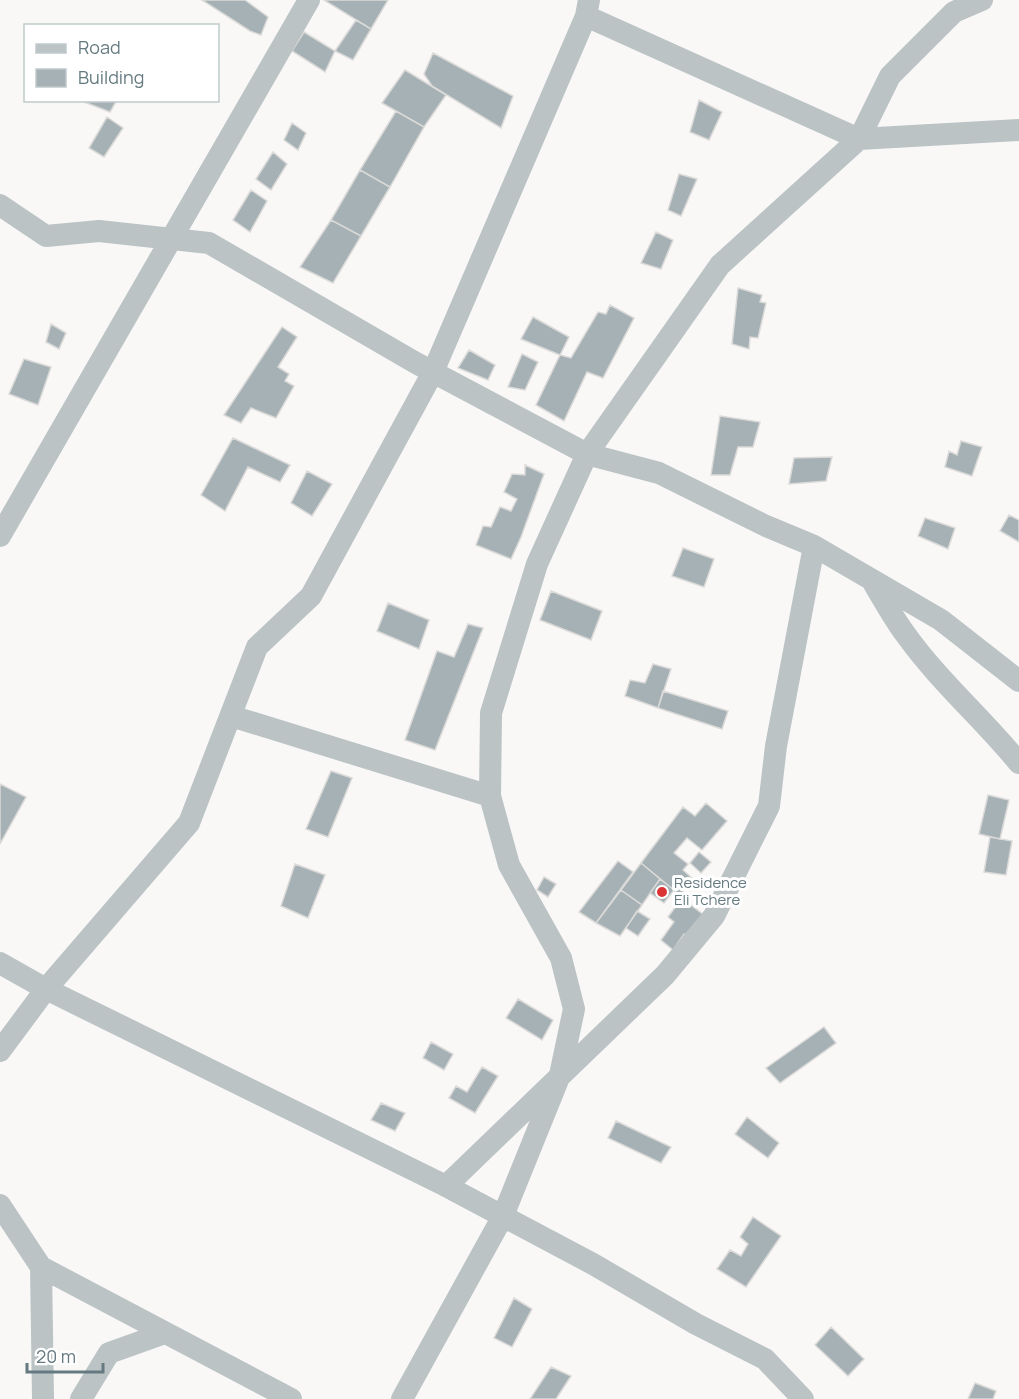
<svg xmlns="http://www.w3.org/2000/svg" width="1019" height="1399" font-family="Manrope,sans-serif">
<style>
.building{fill:#a5b1b4;stroke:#dbdad9;stroke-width:1.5}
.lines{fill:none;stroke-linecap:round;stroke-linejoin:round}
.street{stroke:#bbc3c5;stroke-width:22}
.poi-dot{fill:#db3435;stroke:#fff;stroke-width:2}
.labels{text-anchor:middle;stroke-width:6;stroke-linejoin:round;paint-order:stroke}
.poi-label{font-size:15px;fill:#657a80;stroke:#fff;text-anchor:start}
</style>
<rect width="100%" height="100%" fill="#f9f8f7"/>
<path class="building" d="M202 0H245L268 17 261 35 250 31Z
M324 0H388L371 29Z
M356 20 371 29 353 60 335 51Z
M304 32 335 51 325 72 292 51Z
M433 53 513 96 501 128 432 86 424 74Z
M405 70 446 95 424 127 382 103Z
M79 100H117L110 112Z
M699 100 722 112 709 140 690 132Z
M396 111 424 127 390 187 360 170Z
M107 117 123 128 104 157 89 148Z
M292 123 306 133 298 150 284 140Z
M273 152 287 164 271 190 256 179Z
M360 170 390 187 361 236 331 220Z
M679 174 697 179 681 216 668 210Z
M251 190 267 201 250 232 233 220Z
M331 220 361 236 333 283 300 267Z
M656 232 673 240 661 269 641 263Z
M738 288 762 295 760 302 766 303 758 338 750 337 749 349 732 344Z
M610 305 634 318 603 378 587 372 564 421 536 405 560 355 571 358 598 312 606 314Z
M533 317 569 337 560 355 521 339Z
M51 324 66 333 59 349 46 342Z
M282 327 297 337 278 367 289 374 285 381 294 386 276 418 251 408 241 423 224 415Z
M469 350 495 365 488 380 458 368Z
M522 354 538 362 525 390 508 387Z
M24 359 51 367 38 405 9 394Z
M720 416 760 422 753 447H738L730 475H711Z
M233 438 290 465 280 482 248 467 225 511 201 495Z
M961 441 982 447 972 476 945 467 949 451 957 455Z
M832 457 826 481 789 484 794 458Z
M525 465 544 474 521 537 511 559 476 545 483 526 491 527 500 507 511 511 517 499 504 492 512 474 525 475Z
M307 471 332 484 312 516 291 503Z
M1009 515 1019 520V542L1000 531Z
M925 518 955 528 948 549 918 536Z
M683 548 714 559 704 587 672 576Z
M551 591 602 611 591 640 540 620Z
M388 603 429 620 419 649 377 631Z
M468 624 483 628 435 750 405 740 437 651 454 657Z
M653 664 671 669 658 708 625 696 630 680 645 683Z
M663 691 728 711 722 729 658 708Z
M331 771 352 778 328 837 306 829Z
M0 784 26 797 0 844Z
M988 795 1009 800 1000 839 979 834Z
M706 803 727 821 702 850 687 838 674 853 688 864 683 870 693 879 680 895 641 863 683 807 695 816Z
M990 837 1012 841 1006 875 984 872Z
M699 852 711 862 701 873 690 863Z
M618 861 633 872 596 923 579 912Z
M641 863 660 879 642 905 621 890Z
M295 864 325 875 308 918 281 906Z
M544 877 556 884 548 897 537 890Z
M660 879 674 890 664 903 650 893Z
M621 890 642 905 620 936 596 923Z
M682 898 705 916 690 938 684 934 673 950 661 940 674 922 668 917Z
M637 911 650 919 638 936 626 928Z
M518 999 553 1020 542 1040 506 1018Z
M824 1027 836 1043 780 1083 766 1068Z
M431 1042 453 1054 444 1070 423 1058Z
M482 1067 498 1076 475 1113 449 1098 456 1086 467 1092Z
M381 1103 405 1113 395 1131 371 1120Z
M747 1117 779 1143 768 1158 735 1134Z
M616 1121 671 1147 661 1163 608 1138Z
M753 1217 781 1236 746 1287 717 1269 730 1250 741 1256 748 1244 740 1237Z
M514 1298 532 1309 512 1347 494 1338Z
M831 1327 864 1359 848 1376 815 1345Z
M551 1367 571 1376 556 1399H530Z
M975 1383 996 1391 993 1399H968Z"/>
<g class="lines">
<path class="street" d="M586 16 859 139 1019 130
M0 205 46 236 99 231 209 243 416 363 587 454 659 473 766 526 814 546 776 746 769 806 714 916 665 975 446 1186
M0 536 309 0
M814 546 941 620 1019 681
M874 584C884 601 894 619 906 635 939 681 983 719 1019 763
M231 716 490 796
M0 963 46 989 446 1186 593 1264 696 1324 765 1359 803 1399
M0 1051 46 989 189 823 257 647 311 596 433 372 586 16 589 0
M0 1205 41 1267 291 1399
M41 1267 43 1399
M81 1399 109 1353 165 1333
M402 1399 503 1216 560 1075 574 1009 561 958 509 865 490 796 491 713 537 564 587 454 720 265 859 139 890 76 954 12 982 0"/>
</g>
<circle class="poi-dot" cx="662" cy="892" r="6"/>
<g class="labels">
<g class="poi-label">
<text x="674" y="888">Residence<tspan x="674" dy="17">Eli Tchere</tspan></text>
</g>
</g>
<rect x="24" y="24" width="195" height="78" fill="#ffffff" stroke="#c1cacc" stroke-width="1.5"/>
<rect x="36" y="44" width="30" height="9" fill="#bbc3c5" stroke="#c1cacc" stroke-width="1.5"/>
<text x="78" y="54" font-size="18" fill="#657a80">Road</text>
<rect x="36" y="69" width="30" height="18" fill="#a5b1b4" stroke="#c1cacc" stroke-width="1.5"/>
<text x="78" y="84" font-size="18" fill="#657a80">Building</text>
<path d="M27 1363v9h76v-9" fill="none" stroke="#657a80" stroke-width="3"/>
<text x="36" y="1363" font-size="18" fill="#657a80" stroke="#ffffff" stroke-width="4.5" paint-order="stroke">20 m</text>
</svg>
